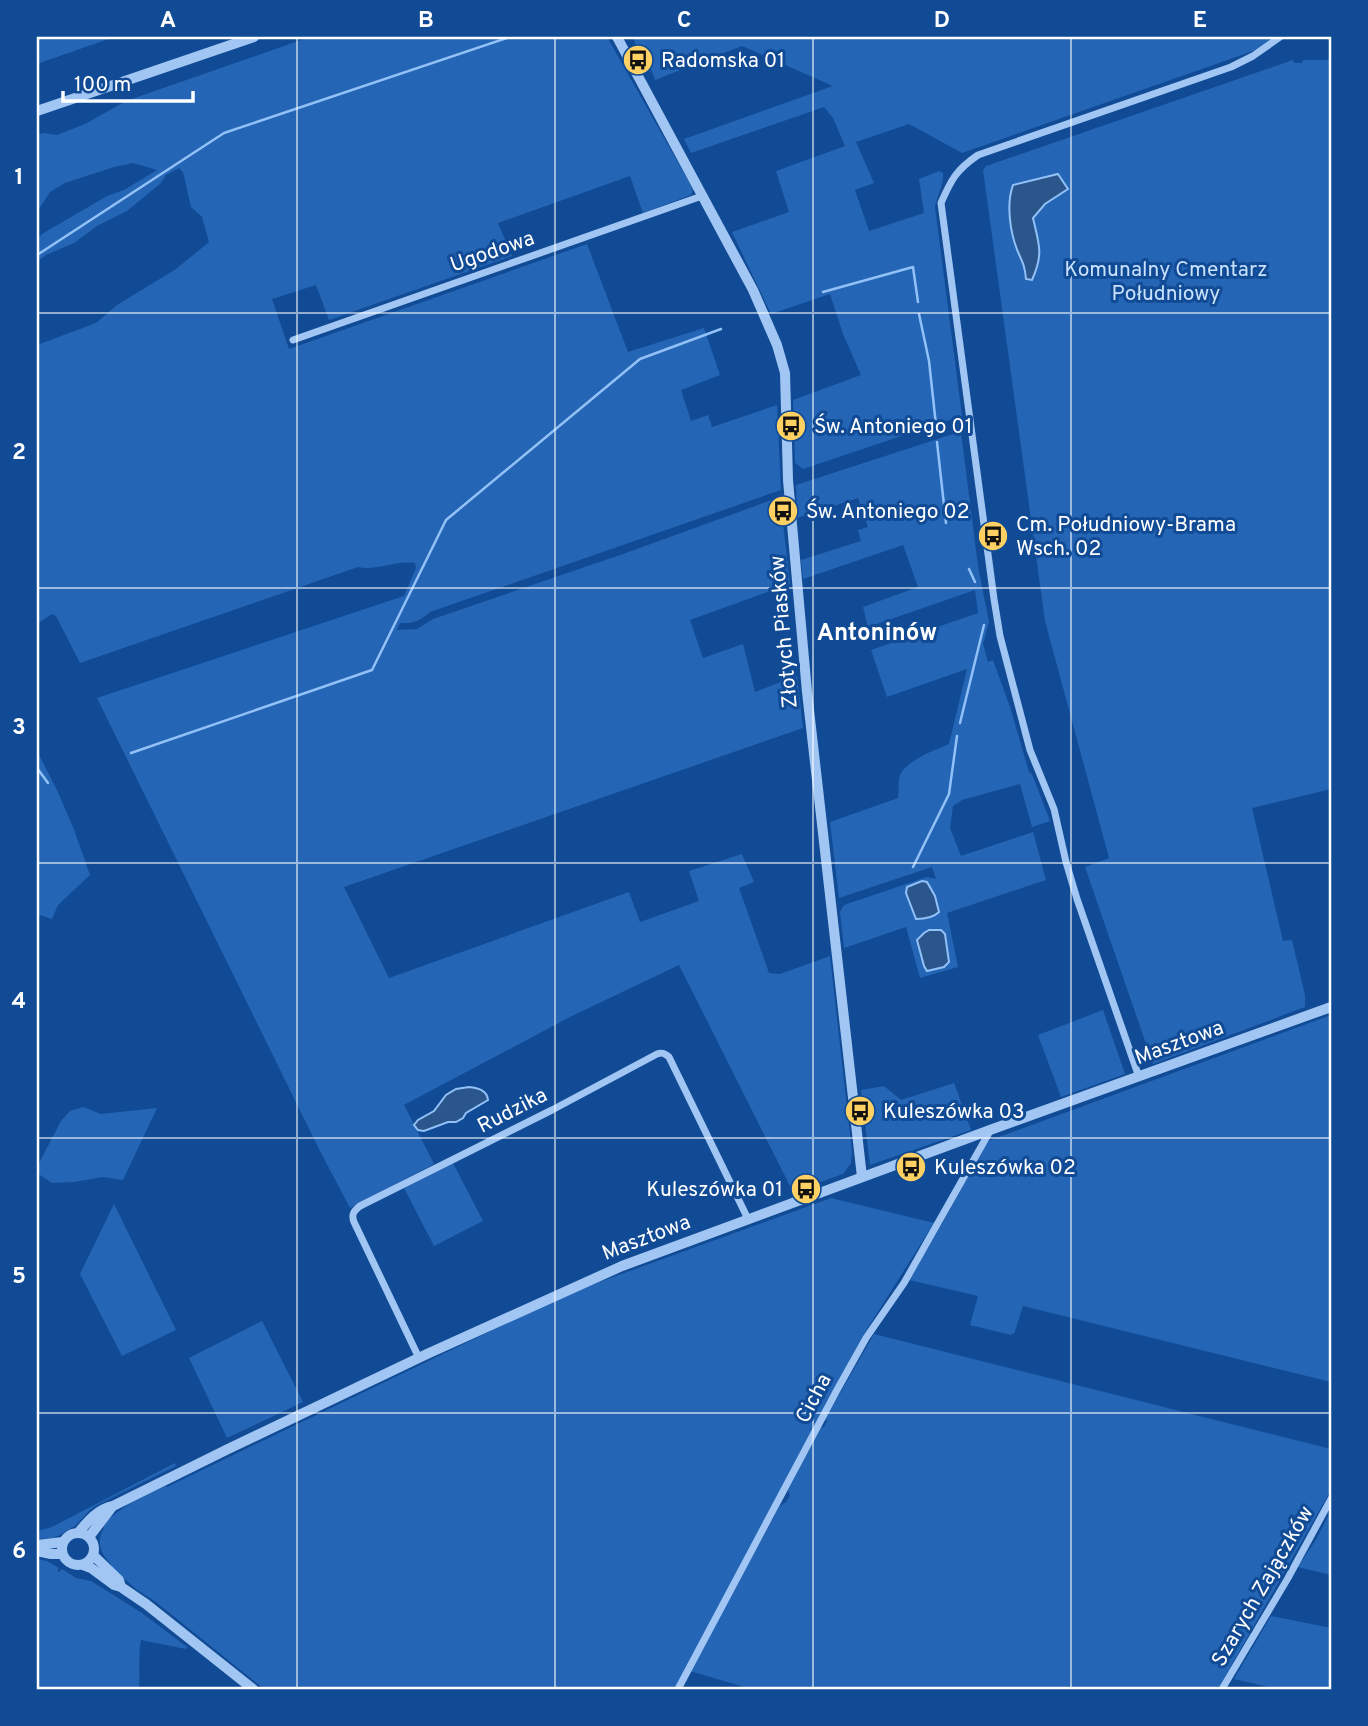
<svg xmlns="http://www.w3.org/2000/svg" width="1368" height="1726" font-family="Overpass,sans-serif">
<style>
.green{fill:#2465b5}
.water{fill:#2b568c;stroke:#92c1f7;stroke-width:2}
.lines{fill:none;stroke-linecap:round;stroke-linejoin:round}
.stream{stroke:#92c1f7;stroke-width:2.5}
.minor{stroke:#a1c6f3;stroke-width:7}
.tertiary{stroke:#a1c6f3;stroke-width:10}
.grid{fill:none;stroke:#fff;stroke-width:2;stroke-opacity:0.55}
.labels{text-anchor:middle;stroke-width:6;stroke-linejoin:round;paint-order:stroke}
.poi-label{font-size:21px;fill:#fff;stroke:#114b95;text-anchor:start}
.street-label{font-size:21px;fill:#fff;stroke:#114b95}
.park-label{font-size:21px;fill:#c8e1fd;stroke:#114b95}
.quarter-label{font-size:24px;font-weight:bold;fill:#fff;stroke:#114b95}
.neatline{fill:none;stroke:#fff;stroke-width:2.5}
.grid-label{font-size:23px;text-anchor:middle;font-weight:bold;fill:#fff}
</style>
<rect width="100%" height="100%" fill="#114b95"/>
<path class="green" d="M37 37H114L37 64Z
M310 37H607L693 189 691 195 643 213 630 176 498 223 512 256 329 320 316 285 272 299 289 349 587 244 628 352 704 328 720 375 681 390 691 421 708 415 712 427 777 405 781 490 430 612C420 621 413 624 400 623L397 630 417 629 433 619 623 554 780 497 790 584 690 620 703 658 743 644 755 692 797 676 803 728 344 887 389 978 629 892 640 922 699 901 689 871 742 854 754 882 739 888 769 973 780 974 830 956 852 1152 851 1163 843 1174 793 1192 679 965 572 1016 404 1105 434 1164 350 1208 319 1149 97 698 404 596 416 568 415 563C395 560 378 571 358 567L80 663 56 616 52 614 37 624V345L96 323 117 305 176 269 209 242 202 217 191 207 183 172 179 168 166 175 161 183 127 211 97 226 74 243 46 255 37 262V240L42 234 107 196 124 190 157 170 133 163 114 167 65 183 50 192 37 212V135L44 133 57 135 85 124 126 101Z
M633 37H1273L1259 49 962 153 909 124 856 142 874 183 855 190 869 231 924 213 919 179 939 171 943 173C944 185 937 196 935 207L964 431 961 432 978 566 989 622 983 644 988 662 993 660 1010 707 1029 772 1032 774 1050 821 1032 827 1020 784 962 800 953 806 950 828 961 856 1033 832 1046 880 947 913 958 967 920 978 906 927 844 948 840 912 844 905 927 877 936 879 932 867 839 898 830 822 898 798C899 791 898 781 900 775 907 760 935 750 949 744L967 669 887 697 871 650 978 613 975 590 868 627 863 607 918 587 903 545 803 579 801 560 861 541 858 530 868 527 858 498 797 518 796 485 953 434 952 419 803 469 795 463 793 400 861 375 843 334 830 294 771 314 732 232 789 212 776 171 845 146 833 118 824 107 691 153 684 139 833 86 742 46 655 80 643 47 637 49Z
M1293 60 1294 63H1302L1303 60H1331V789L1252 808 1283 941 1292 940 1305 995V1007L1153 1064 1085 867 1109 858 1045 621 983 170 986 166Z
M37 751 56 788 73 827 90 875 58 905 52 919 37 914Z
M1103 1010 1125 1074 1061 1097 1038 1035Z
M1331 1015V1382L1023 1306 1014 1334 1013 1333 1011 1335 970 1325 978 1296 909 1280 942 1224 988 1141Z
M954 1083 971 1130 870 1165 861 1090 884 1086 901 1100Z
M83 1107 101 1114 157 1108 123 1180 103 1177 74 1182 52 1183 37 1173V1167L61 1121 70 1111Z
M453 1163 483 1221 434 1246 404 1188Z
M831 1198 934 1223 862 1337 675 1689H264L156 1602 136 1589 110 1566 111 1564C100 1553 96 1541 104 1528L103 1525C120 1506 143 1497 166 1486L167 1487 530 1312 580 1289Z
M114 1204 176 1330 122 1356 80 1274Z
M262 1321 303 1402 227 1438 189 1358Z
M874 1334 1331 1449V1490L1218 1689H751L690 1671 780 1506 785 1503 790 1496 788 1490 821 1428 824 1427 827 1421 826 1418Z
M175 1463 176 1466 97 1505 91 1509 75 1526 58 1536 53 1538 37 1539V1531L52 1527Z
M1331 1510V1575L1298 1567 1317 1538Z
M37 1559 47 1561 59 1568 57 1571 59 1572 62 1569 76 1578 91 1581 142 1613 187 1647 186 1649 141 1640C138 1654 140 1674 139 1689H37Z
M1271 1616 1331 1628V1689H1278L1234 1679Z"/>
<path class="water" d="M1058 174 1068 189 1045 204 1033 218C1039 245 1044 253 1032 280L1026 279C1025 267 1023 263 1018 252 1010 233 1006 204 1013 185Z
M922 881 927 882 935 896 939 912C934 917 924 919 916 919L906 893 907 887Z
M929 930H941L945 934 949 962 944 967 927 971 924 966 917 940 924 933Z
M469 1087C478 1088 487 1090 488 1100L466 1113 463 1118 456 1122H448L424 1131 418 1130 414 1125 418 1120 434 1111 446 1095 456 1089Z"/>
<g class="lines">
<path class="stream" d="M37 255 224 133 510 37
M823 292 913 267 918 302
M919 314 929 361 936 425
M937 442 946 523
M969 569 975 582
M960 723 984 625
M131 753 372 670 446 520 640 359 721 329
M37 768 48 783
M913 867 949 794 957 736"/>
<path class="minor" d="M293 340 702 196
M1139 1077 1077 899 1066 862 1054 809 1030 750 1000 636 994 599 941 203C951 180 956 170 978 155L1231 67 1253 56 1280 37
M419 1358 354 1222C351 1214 354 1211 360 1206L552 1110 657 1054C662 1052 665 1053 669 1057L748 1219
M678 1689 837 1390 866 1338 904 1283 990 1131
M1222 1689 1288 1578 1331 1499"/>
<path class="tertiary" d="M617 37 753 290 777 345 785 373 788 480 807 692 862 1177
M37 111 254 37
M62 1549a16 16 0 1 1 32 0a16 16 0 1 1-32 0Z
M78 1533C88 1521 98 1509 113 1506L228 1449 427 1354 622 1266 990 1130 1331 1007
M89 1537 112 1507
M37 1545 63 1542
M37 1551 51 1554H62
M93 1555 119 1580 121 1587
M83 1565 91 1568 114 1585 121 1587 146 1604 253 1689"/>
</g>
<path class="grid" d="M297 37V1689M555 37V1689M813 37V1689M1071 37V1689M37 313H1331M37 588H1331M37 863H1331M37 1138H1331M37 1413H1331"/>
<defs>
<g id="bus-disc" transform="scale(1.575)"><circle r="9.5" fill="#ffd163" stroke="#114b95"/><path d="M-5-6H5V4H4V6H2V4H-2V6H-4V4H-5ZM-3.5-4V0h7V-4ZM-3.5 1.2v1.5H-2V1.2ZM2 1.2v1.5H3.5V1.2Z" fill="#111"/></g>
</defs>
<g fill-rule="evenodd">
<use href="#bus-disc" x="638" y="60"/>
<use href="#bus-disc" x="791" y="426"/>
<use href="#bus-disc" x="783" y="511"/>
<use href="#bus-disc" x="993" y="536"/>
<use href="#bus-disc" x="860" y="1111"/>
<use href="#bus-disc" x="911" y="1167"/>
<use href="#bus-disc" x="806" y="1189"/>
</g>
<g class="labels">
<g class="poi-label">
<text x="661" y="67">Radomska 01</text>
<text x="814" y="433">Św. Antoniego 01</text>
<text x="806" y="518">Św. Antoniego 02</text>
<text x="1016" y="531">Cm. Południowy-Brama<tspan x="1016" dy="24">Wsch. 02</tspan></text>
<text x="883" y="1118">Kuleszówka 03</text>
<text x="934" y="1174">Kuleszówka 02</text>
<text x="783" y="1196" text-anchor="end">Kuleszówka 01</text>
</g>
<g class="street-label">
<text transform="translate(492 251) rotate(-19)" y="7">Ugodowa</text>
<text transform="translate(783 632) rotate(-95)" y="7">Złotych Piasków</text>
<text transform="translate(1179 1042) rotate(-20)" y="7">Masztowa</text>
<text transform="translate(512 1110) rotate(-27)" y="7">Rudzika</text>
<text transform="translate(646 1237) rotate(-21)" y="7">Masztowa</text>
<text transform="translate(813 1398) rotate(-62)" y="7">Cicha</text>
<text transform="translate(1262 1586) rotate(-60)" y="7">Szarych Zajączków</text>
</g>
<g class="park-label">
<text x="1166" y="276">Komunalny Cmentarz<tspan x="1166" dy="24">Południowy</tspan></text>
</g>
<g class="quarter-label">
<text x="877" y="640">Antoninów</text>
</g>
</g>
<rect width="1368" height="1726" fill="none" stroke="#114b95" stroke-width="77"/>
<path d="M63 91v10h130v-10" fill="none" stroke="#ffffff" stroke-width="3.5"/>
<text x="74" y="91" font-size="21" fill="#ffffff" stroke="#114b95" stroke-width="5" paint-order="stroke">100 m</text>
<rect x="38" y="38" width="1292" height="1650" class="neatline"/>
<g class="grid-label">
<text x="168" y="27">A</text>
<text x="426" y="27">B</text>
<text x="684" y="27">C</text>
<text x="942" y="27">D</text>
<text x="1200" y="27">E</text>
<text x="19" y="184">1</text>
<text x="19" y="459">2</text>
<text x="19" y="734">3</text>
<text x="19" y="1008">4</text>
<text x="19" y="1283">5</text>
<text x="19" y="1558">6</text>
</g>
</svg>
